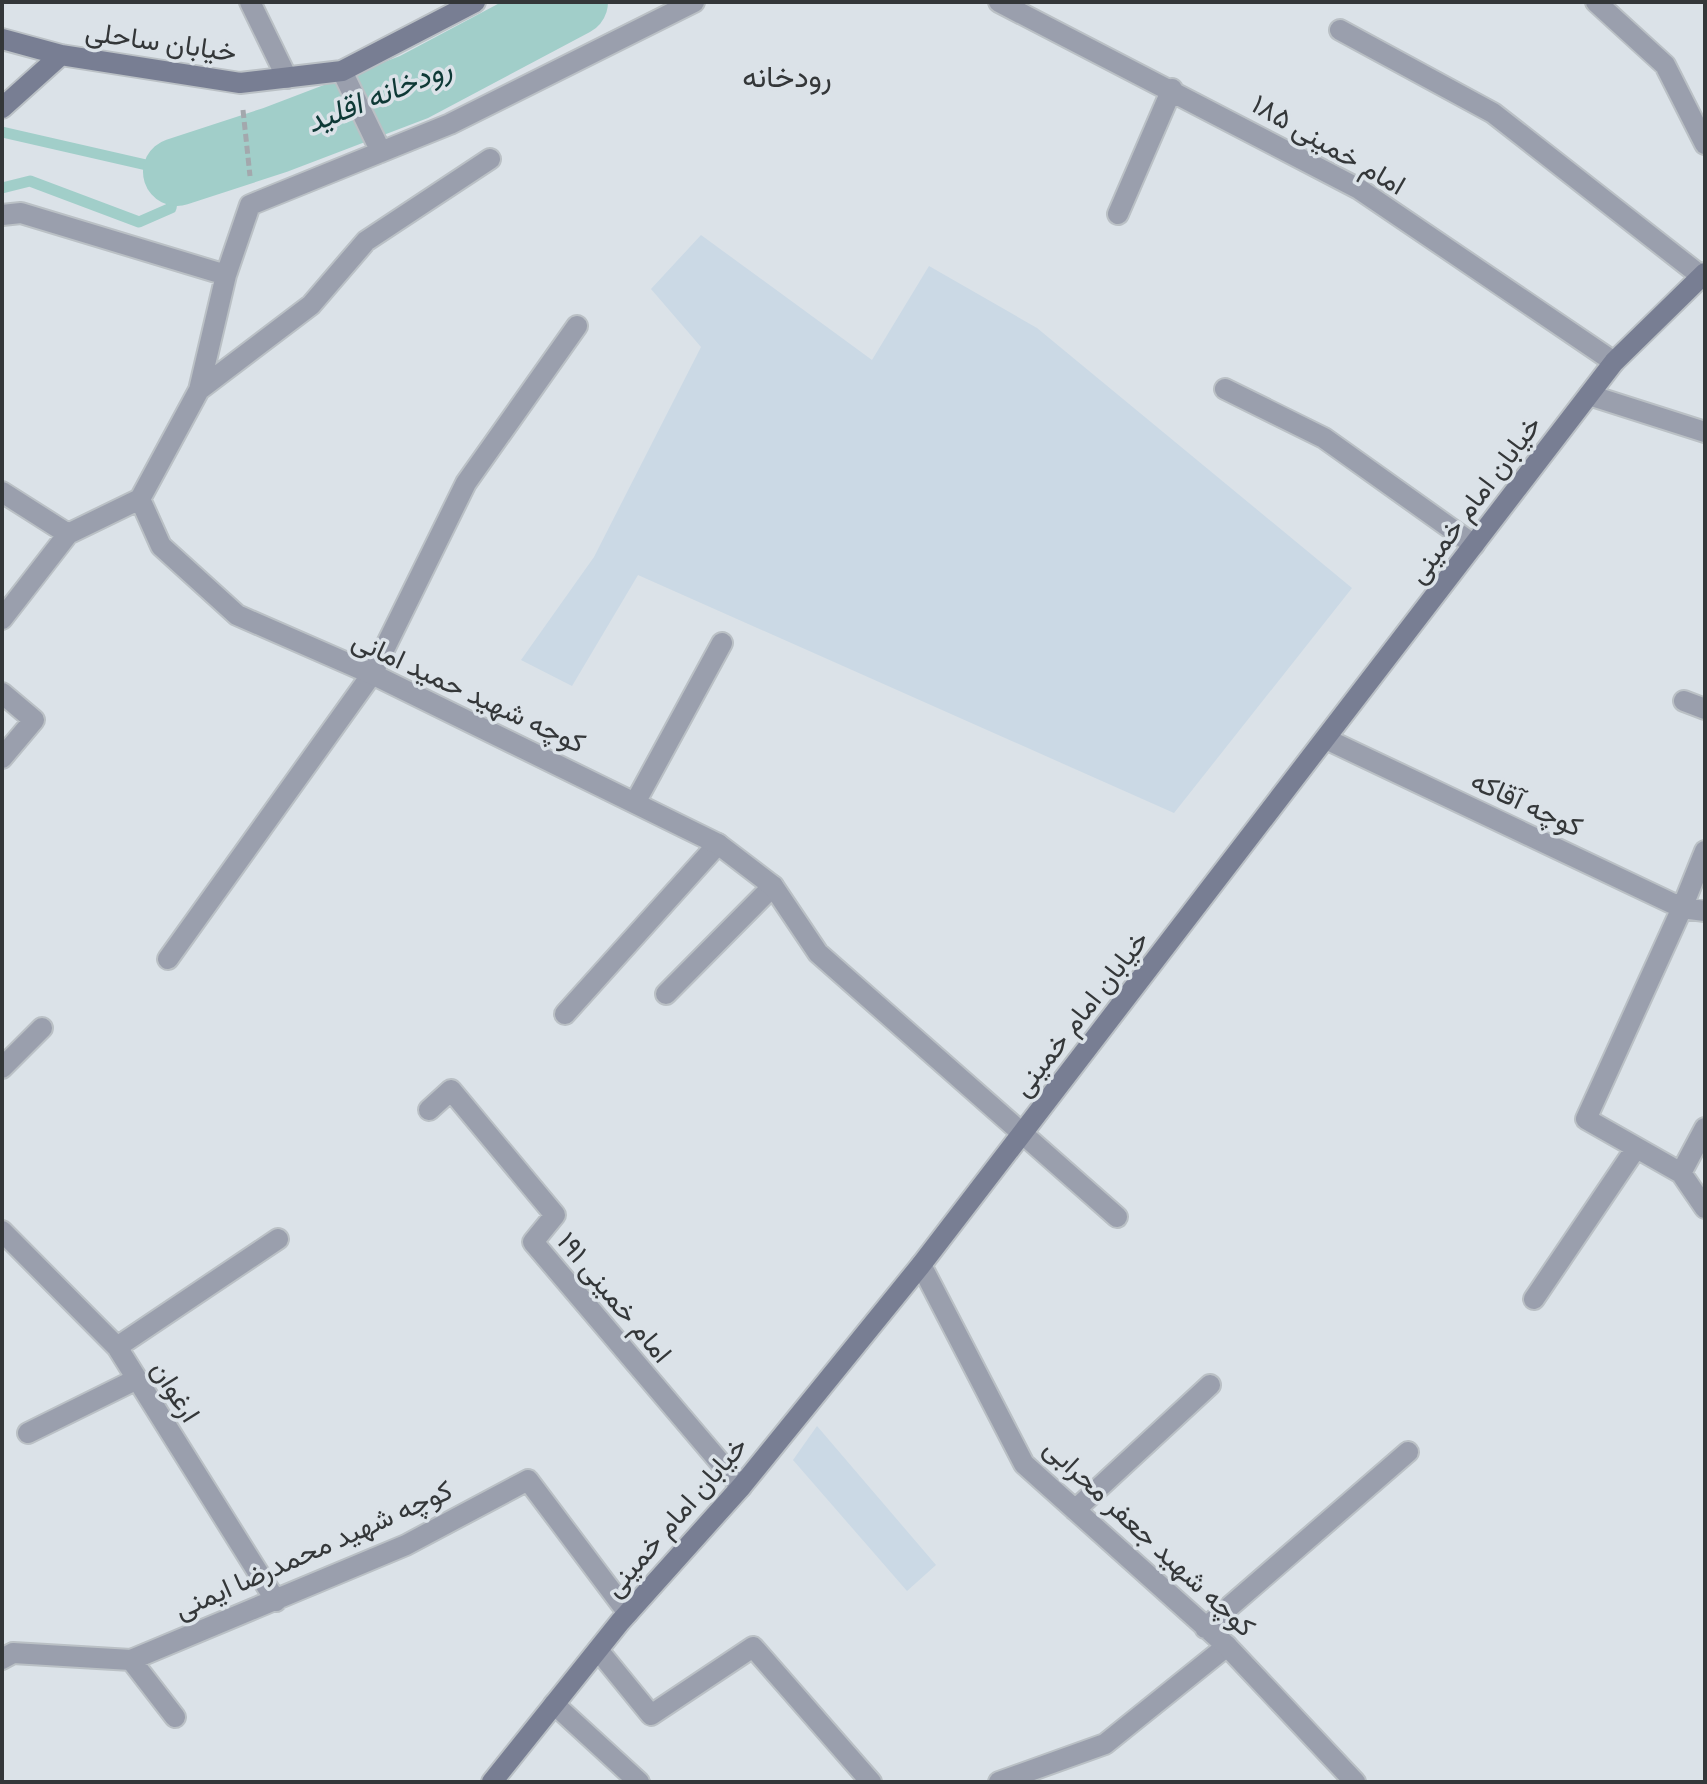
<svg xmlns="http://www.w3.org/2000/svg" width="1707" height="1784" font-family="'Roboto Condensed',Vazirmatn,sans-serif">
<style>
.built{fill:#cbd9e5}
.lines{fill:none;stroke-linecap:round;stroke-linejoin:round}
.stream{stroke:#a1cec9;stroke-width:11}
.river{stroke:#a1cec9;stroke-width:68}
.lane-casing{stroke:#bac0c5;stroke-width:24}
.street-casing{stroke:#bac0c5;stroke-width:24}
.secondary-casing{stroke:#bac0c5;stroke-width:24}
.path{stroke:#a3a8ad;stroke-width:5;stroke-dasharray:8 4;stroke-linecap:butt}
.lane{stroke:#9a9fad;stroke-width:20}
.street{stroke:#9a9fad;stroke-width:20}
.secondary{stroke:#787e93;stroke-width:20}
.labels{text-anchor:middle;stroke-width:7;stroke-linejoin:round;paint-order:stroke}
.street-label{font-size:28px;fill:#343739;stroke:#dbe2e8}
.neighbourhood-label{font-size:30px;fill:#343739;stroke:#dbe2e8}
.water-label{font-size:30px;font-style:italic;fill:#0e3936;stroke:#dbe2e8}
</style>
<rect width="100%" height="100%" fill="#dbe2e8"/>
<path class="built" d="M701 235 872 360 929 266 1037 328 1352 588 1174 813 638 575 572 686 521 660 594 557 701 347 651 289Z
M817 1426 936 1565 907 1591 793 1460Z"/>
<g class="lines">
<path class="stream" d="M2 132 177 172 171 208 139 222 30 181 2 188"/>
<path class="river" d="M177 172 275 140 414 87 574 2"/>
<g class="lane-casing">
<path id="lane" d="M168 959 372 674
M666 994 773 886
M565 1014 718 844
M2 1068 42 1028
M598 1650 651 1715 753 1647 871 1782
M999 1782 1105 1744 1227 1646"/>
</g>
<g class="street-casing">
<path id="street" d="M250 2 287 78
M694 2 450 124 250 205 226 275 199 390 140 499 161 546 237 615 372 674 718 844 773 886 818 953 1117 1217
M999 2 1359 189 1614 362
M1596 2 1665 65 1705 144
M1340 30 1493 113 1701 276
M342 71 381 152
M1118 214 1172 89
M2 215 21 213 226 275
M1225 389 1324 438 1474 545
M199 390 311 305 366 241 490 159
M1589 395 1705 432
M2 492 68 534 140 499
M2 619 68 534
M372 674 466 483 577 326
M2 693 34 720 2 758
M1684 701 1705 709
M1326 739 1682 908 1705 911
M636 801 722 643
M1705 851 1682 908 1586 1119 1681 1173 1705 1208
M429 1110 451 1090 555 1215 533 1242 741 1487
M1681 1173 1705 1128
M2 1231 117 1347 276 1601
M921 1265 1024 1464 1227 1646 1355 1782
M1534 1299 1636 1148
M117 1347 278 1239
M28 1433 135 1380
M1075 1510 1210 1385
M1205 1628 1408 1452
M2 1659 13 1653 131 1660 406 1545 528 1480 628 1613
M131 1660 175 1717
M554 1704 639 1782"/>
</g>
<g class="secondary-casing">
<path id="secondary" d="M2 39 61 55 240 83 342 71 475 2
M2 108 61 55
M492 1782 620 1622 741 1487 921 1265 1614 362 1705 273"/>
</g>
<path class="path" d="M243 110 250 176"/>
<use href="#lane" class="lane"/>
<use href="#street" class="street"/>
<use href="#secondary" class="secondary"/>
</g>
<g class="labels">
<g class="street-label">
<text transform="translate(161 41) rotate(8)" y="10">خیابان ساحلی</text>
<text transform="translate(1329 144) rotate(30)" y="10">امام خمینی ۱۸۵</text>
<text transform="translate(1474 499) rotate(-53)" y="10">خیابان امام خمینی</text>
<text transform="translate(469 691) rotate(25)" y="10">کوچه شهید حمید امانی</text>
<text transform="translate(1527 803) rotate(25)" y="10">کوچه آقاکه</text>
<text transform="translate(1080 1013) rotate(-52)" y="10">خیابان امام خمینی</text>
<text transform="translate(615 1297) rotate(50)" y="10">امام خمینی ۱۹۱</text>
<text transform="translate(176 1391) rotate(58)" y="10">ارغوان</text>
<text transform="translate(675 1516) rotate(-49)" y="10">خیابان امام خمینی</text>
<text transform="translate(1150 1537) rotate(43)" y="10">کوچه شهید جعفر محرابی</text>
<text transform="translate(313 1549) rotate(-24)" y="10">کوچه شهید محمدرضا ایمنی</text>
</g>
<g class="neighbourhood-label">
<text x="787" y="87">رودخانه</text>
</g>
<g class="water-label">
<text transform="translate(379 95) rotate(-22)" y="10">رودخانه اقلید</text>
</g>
</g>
<rect width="1707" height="1784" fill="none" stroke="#343739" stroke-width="8"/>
</svg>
